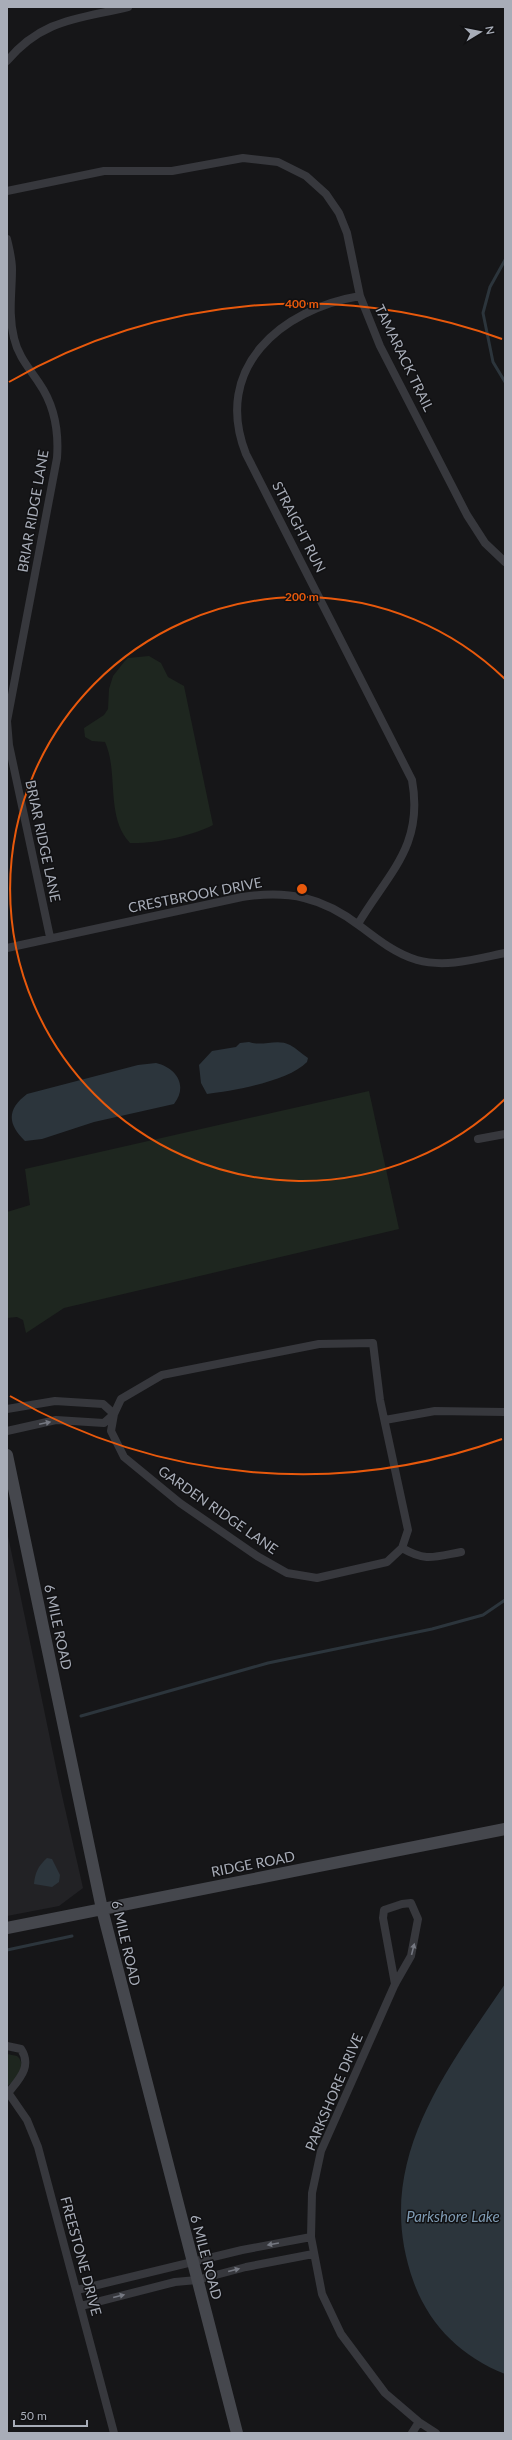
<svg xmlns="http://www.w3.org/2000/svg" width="512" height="2440" font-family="Lato,sans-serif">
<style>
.built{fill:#222225}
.green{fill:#1e261f}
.water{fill:#2c353c}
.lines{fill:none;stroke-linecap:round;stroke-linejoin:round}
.stream{stroke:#2c353c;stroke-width:3}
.street{stroke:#37383d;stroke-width:8}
.secondary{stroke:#45474d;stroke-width:12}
.oneway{fill:#757881}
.ring{fill:none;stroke:#e8590c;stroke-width:2}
.labels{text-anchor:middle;stroke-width:3;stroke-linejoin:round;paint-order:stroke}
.street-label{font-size:14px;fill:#a8adb8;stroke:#111113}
.water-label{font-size:15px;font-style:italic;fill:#7f9bb3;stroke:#111113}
.centre{fill:#e8590c;stroke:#111113;stroke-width:2}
.ring-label{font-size:12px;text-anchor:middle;font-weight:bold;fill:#e8590c;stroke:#111113;stroke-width:3;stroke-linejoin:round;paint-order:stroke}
</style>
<rect width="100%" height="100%" fill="#161618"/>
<path class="built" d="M7 1531 59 1782 83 1888 59 1906 7 1916Z"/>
<path class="green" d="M149 656 161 663 168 677 184 686 213 825C192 836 154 844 130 843 105 816 119 773 105 742L92 741 85 737 84 728 104 715 108 709 109 689 113 676 124 662 128 658Z
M369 1091 399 1229 64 1308 26 1333 23 1320 17 1317 7 1318V1212L30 1205 25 1169Z
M7 2054 17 2056C28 2065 17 2081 7 2086Z"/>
<path class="water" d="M249 1042C262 1047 277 1038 290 1045 296 1048 302 1054 308 1058L307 1062C289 1081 233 1091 207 1094L201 1083 199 1065 212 1051 236 1047 240 1043Z
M156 1063C177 1068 188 1086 174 1104L94 1122 42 1139 25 1141C7 1124 7 1109 27 1094L138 1065Z
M47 1858 52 1859 60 1875 59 1882 52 1887 34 1884C35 1873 38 1866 47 1858Z
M505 1984V2374C462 2357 430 2326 414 2283 371 2166 443 2075 505 1984Z"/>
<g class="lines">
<path class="stream" d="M505 260 490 287 483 313 493 362 505 382
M81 1716 268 1663 432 1629 483 1615 505 1600
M7 1950 72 1936"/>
<path class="street" d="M7 61C42 19 78 19 128 7
M7 191 104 171H172L243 158 278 162 306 176 326 194 339 213 347 233 360 296 380 346 467 515 485 543 505 562
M7 239C9 248 12 259 12 269 12 293 8 314 14 338 18 356 29 368 39 383 55 406 59 431 57 458L7 721 9 745 50 937
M358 924C389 872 424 846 412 780L246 454C212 368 281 309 360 296
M7 948 242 897C289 890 322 897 360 926 377 939 396 954 417 960 446 968 476 959 505 953
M478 1139 505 1134
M7 1409 55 1401 103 1404 114 1414
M385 1420 435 1411 505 1412
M7 1431 56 1420 104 1423 114 1414 121 1399 162 1375 319 1344 373 1343 380 1400 408 1530 402 1548 387 1562 317 1578 287 1573 257 1556 180 1503 124 1457 111 1431 114 1414
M402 1548C426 1562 434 1557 461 1552
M395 1984 383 1918 384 1910 402 1904 411 1903 418 1919 411 1956 395 1984 321 2151 312 2193 311 2237 322 2294 341 2334 385 2393 419 2422 436 2433
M7 2046 21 2049C32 2066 20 2078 9 2092
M7 2091 27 2120 38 2147 114 2433
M77 2290 242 2250 311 2237
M81 2306 175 2282 197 2280 246 2267 313 2254
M412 2433 419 2422"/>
<path class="secondary" d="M7 1455 102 1909 237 2433
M7 1928 505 1829"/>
</g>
<defs><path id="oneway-solid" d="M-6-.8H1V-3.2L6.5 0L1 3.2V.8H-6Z"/></defs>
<g class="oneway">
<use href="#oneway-solid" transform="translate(45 1423) rotate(-12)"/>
<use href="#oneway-solid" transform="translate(413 1949) rotate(-76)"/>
<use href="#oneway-solid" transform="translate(273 2244) rotate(170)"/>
<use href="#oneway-solid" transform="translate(234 2270) rotate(-14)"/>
<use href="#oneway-solid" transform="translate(119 2296) rotate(-14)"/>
</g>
<g class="ring">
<path d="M505 1099A292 292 0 1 1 505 679"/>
<path d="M502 1439A585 585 0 0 1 10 1396M9 382A585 585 0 0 1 502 339"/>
</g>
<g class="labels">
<g class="street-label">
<text transform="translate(404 358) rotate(64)" y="5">TAMARACK TRAIL</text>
<text transform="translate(33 511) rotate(-80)" y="5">BRIAR RIDGE LANE</text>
<text transform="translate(299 527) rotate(63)" y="5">STRAIGHT RUN</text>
<text transform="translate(43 841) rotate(78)" y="5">BRIAR RIDGE LANE</text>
<text transform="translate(195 895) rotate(-11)" y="5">CRESTBROOK DRIVE</text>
<text transform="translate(218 1510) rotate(35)" y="5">GARDEN RIDGE LANE</text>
<text transform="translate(58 1627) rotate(78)" y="5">6 MILE ROAD</text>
<text transform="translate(253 1864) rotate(-11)" y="5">RIDGE ROAD</text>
<text transform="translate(126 1943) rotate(77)" y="5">6 MILE ROAD</text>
<text transform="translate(334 2092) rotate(-67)" y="5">PARKSHORE DRIVE</text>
<text transform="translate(81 2256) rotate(75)" y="5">FREESTONE DRIVE</text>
<text transform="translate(206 2257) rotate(75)" y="5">6 MILE ROAD</text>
</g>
<g class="water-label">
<text x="453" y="2222">Parkshore Lake</text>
</g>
</g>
<circle cx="302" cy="889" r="6" class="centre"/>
<g class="ring-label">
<text x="302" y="308">400 m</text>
<text x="302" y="601">200 m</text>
</g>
<rect width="512" height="2440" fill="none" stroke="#a8adb8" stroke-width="16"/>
<g transform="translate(480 32) rotate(80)" stroke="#111113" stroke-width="3" paint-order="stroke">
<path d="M0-3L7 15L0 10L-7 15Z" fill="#a8adb8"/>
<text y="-6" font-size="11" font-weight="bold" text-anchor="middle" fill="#a8adb8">N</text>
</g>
<path d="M14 2420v6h73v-6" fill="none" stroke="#a8adb8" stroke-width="2"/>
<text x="20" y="2420" font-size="12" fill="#a8adb8" stroke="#111113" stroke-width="3" paint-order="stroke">50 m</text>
</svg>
